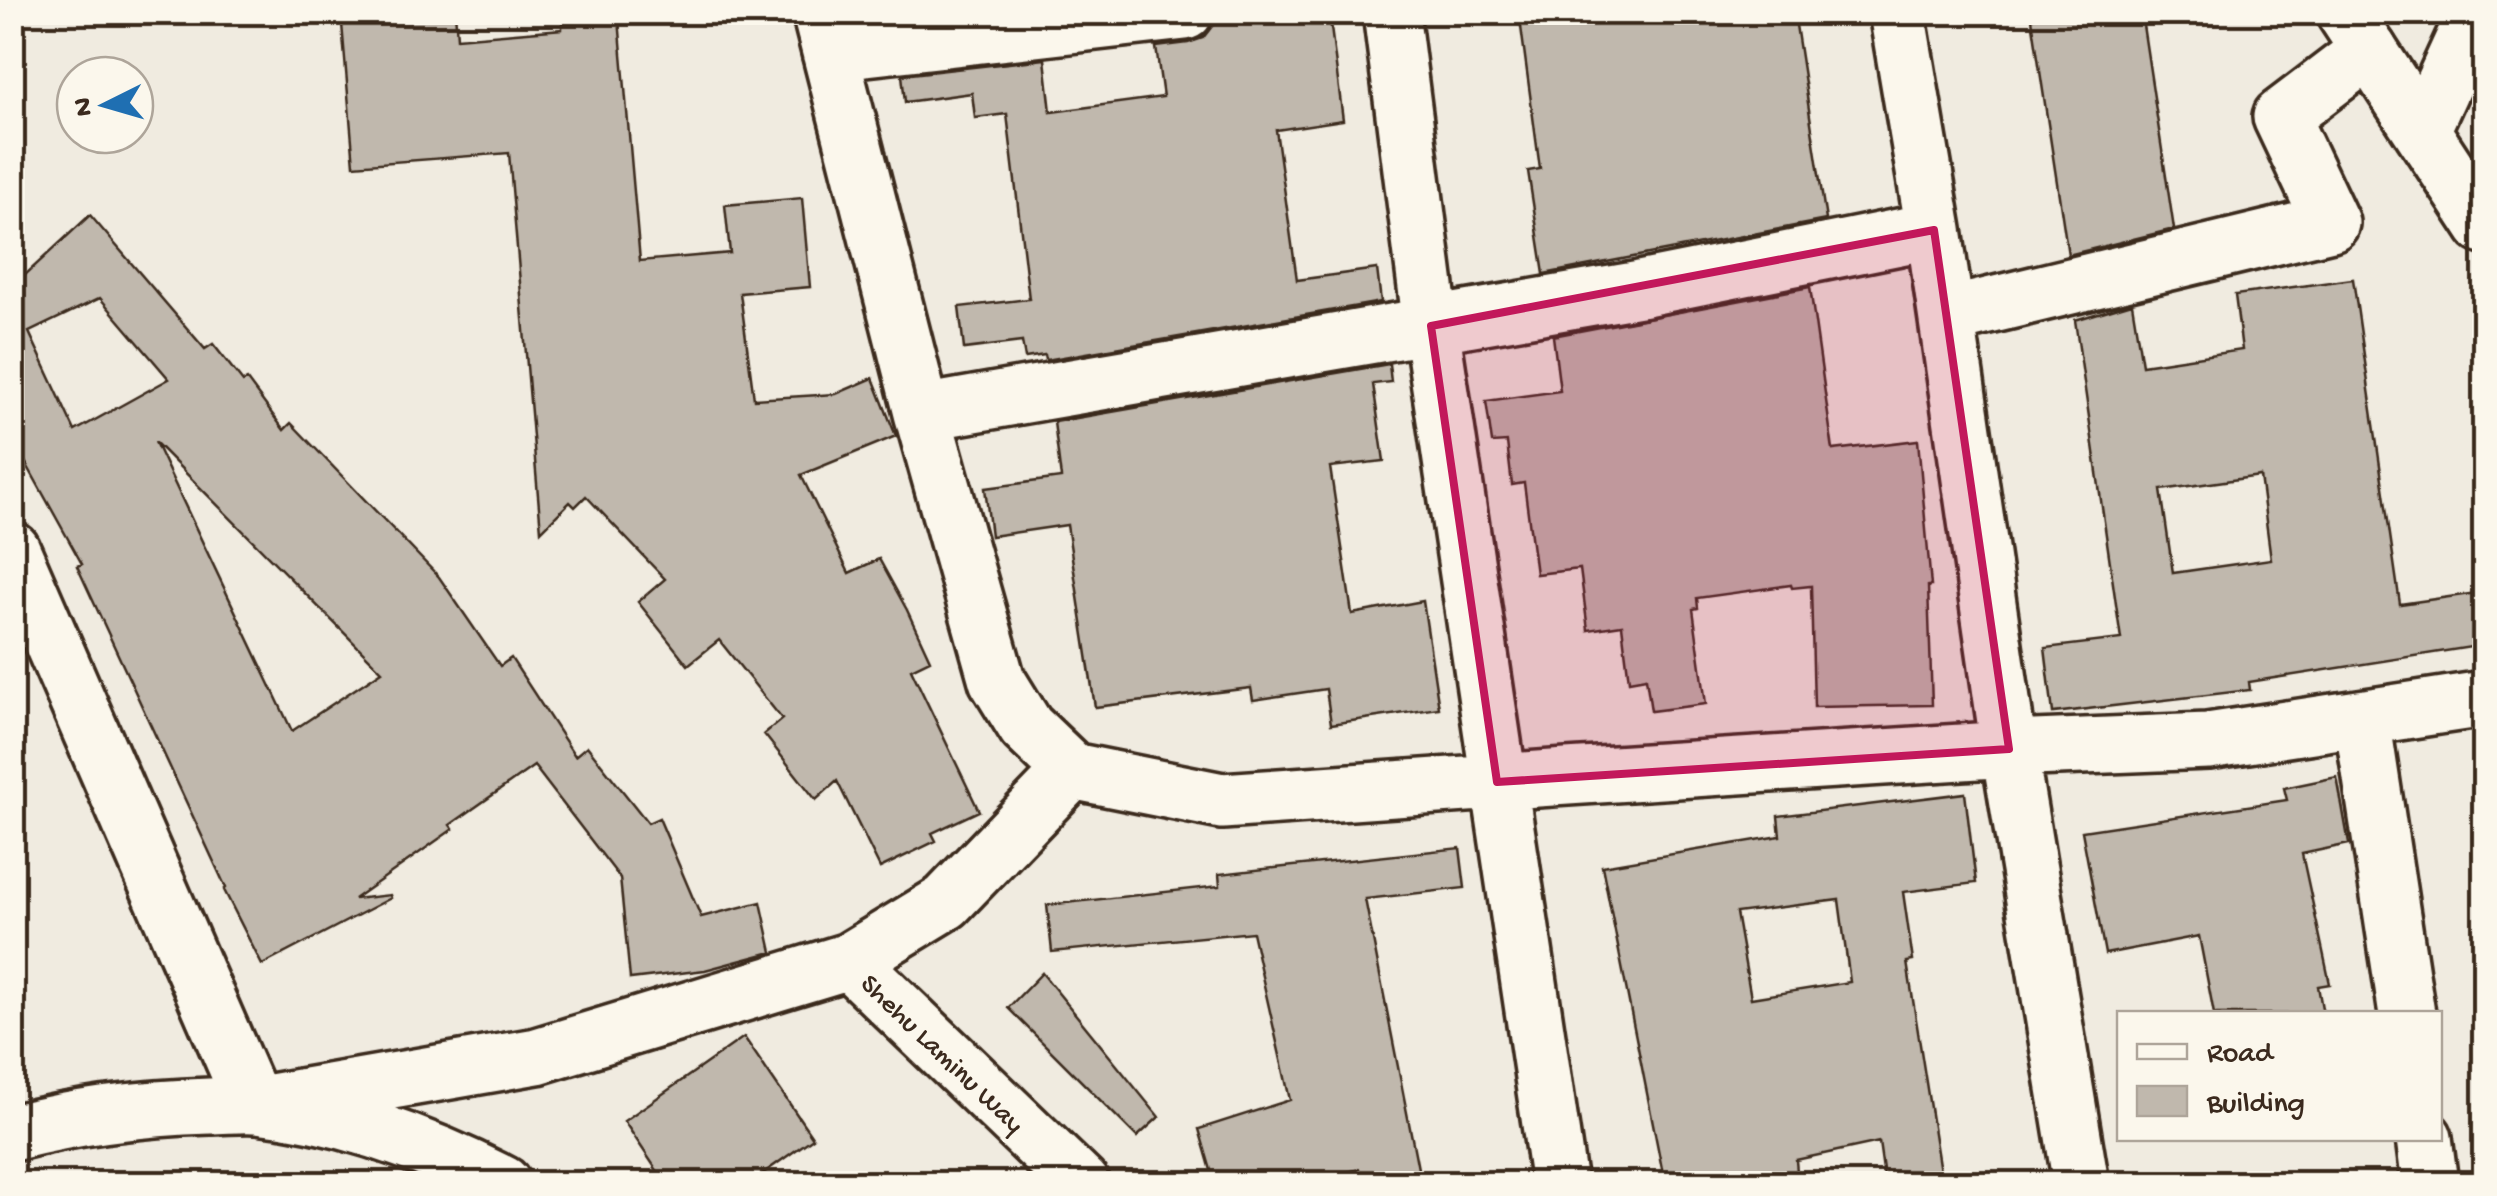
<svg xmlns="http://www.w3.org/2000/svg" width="2497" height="1196" font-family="'Gochi Hand',sans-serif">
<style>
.building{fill:#c0b8ad;stroke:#3b2a1e;stroke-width:2.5;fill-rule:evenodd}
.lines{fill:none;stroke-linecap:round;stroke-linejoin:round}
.street-casing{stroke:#3b2a1e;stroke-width:62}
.secondary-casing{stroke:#3b2a1e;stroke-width:62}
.street{stroke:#fbf7ec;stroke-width:55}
.secondary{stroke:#fbf7ec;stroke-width:55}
.marked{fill:#c2185b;fill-opacity:0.2;stroke:#c2185b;stroke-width:8;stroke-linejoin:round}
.labels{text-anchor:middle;stroke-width:8;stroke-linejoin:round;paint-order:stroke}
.street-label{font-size:28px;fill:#3b2a1e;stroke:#fbf7ec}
</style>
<rect width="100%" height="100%" fill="#f0ebe0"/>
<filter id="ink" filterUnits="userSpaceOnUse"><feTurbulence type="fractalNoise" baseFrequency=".01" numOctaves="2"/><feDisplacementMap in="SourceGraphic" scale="20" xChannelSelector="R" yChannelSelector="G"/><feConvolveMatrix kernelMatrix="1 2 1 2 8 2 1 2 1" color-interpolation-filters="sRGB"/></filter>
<g filter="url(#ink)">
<path class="building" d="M341 12H455L457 38 562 29V24L619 19 640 261 730 253 725 205 802 198 810 287 740 293 754 399 836 394 873 378 896 436 801 475 849 573 879 559 907 610 930 660 911 669 979 811 932 833 936 841 880 868 837 781 816 800 764 734 782 719 719 640 688 665 638 602 665 579 586 496 575 507 570 502 541 531 509 153 354 165Z
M1230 12H1329L1343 120 1276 130 1297 280 1377 269 1381 302 1046 360 1045 355 1025 358 1022 342 964 349 959 307 1029 299 1007 114 975 118 972 93 905 102 902 75 1045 59 1051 112 1163 97 1156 47 1188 43 1203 38 1213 25 1215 15Z
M1519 12H1794L1826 220 1544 274 1528 171 1540 169Z
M2031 12H2141L2174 229 2068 255Z
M90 215 205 349 213 344 243 382 247 380 284 430 291 423 439 577 500 666 511 658 575 756 587 746 648 823 659 818 701 917 761 902 772 952 705 970 630 979 620 878 534 766 450 825 453 829 354 899 390 895 391 898 262 965 224 890 226 888 77 566 82 564 12 438V287ZM100 298 169 379 75 431 29 332ZM155 442 382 671 292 731Z
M2353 279 2400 604 2484 592V645L2249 682 2250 690 2053 713 2045 648 2121 639 2075 320 2132 303 2142 365 2242 350 2235 295ZM2260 476 2271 559 2173 573 2161 490Z
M1810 287 1833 450 1918 440 1931 586H1928L1932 705 1814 707 1811 586 1792 588 1791 585 1697 598 1698 608 1693 609 1706 704 1651 711 1646 678 1629 681 1622 625 1588 630 1580 569 1536 574 1524 483 1512 485 1507 442 1492 443 1486 401 1560 391 1553 336Z
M1389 364 1391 382 1373 384 1384 461 1330 467 1352 614 1423 601 1439 708 1331 724 1326 689 1253 700 1251 688 1095 707 1067 525 991 536 985 488 1061 478 1054 422Z
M2337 777 2349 844 2302 854 2330 984 2318 986 2323 1014H2214L2199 936 2105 954 2082 831 2287 800 2284 788Z
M1965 793 1976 883 1903 892 1913 961 1907 962 1942 1184H1885L1879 1142 1796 1160 1798 1184H1665L1602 866 1780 836 1778 816ZM1839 900 1850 982 1751 998 1736 913Z
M1460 848 1465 888 1365 899 1421 1184H1361L1359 1169 1300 1184H1215L1199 1129 1290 1100 1252 932 1052 952 1047 905 1220 886 1219 874Z
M1042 973 1159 1117 1137 1137 1008 1008Z
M744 1037 813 1138 748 1184H666L624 1121Z"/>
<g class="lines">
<g class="street-casing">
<path id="street" d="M820 12 922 413 997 680 1026 727 1072 771 1222 801 1567 777 2009 749 2208 741 2484 699
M1391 12 1431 326 1559 1184
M1897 12 1934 230 2009 749 2081 1184
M830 52 1185 12
M2422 130 2476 12
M1947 316 2331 223 2281 117 2369 50
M922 413 1640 289 1934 230
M12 550 253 1105 537 1056 849 961 946 902 1072 771
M2362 718 2407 1014
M849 961 1081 1184
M12 1133C77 1116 143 1108 210 1106 225 1106 241 1104 256 1105 341 1114 427 1145 503 1184
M2424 1138 2430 1184"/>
</g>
<g class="secondary-casing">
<path id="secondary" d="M2344 12 2484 226"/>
</g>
<use href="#street" class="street"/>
<use href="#secondary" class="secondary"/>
</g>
</g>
<path class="marked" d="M1934 230 2009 749 1497 782 1431 326Z"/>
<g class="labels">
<g class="street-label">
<text transform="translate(944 1052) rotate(44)" y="10">Shehu Laminu Way</text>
</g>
</g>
<rect width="2497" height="1196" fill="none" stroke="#fbf7ec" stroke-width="50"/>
<rect x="25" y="25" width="2447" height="1146" fill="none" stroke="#3b2a1e" stroke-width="4" filter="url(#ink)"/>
<rect x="2117" y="1011" width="325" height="130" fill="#fbf7ec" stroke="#aea59a" stroke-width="2.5"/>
<rect x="2137" y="1044" width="50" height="15" fill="#fbf7ec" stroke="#aea59a" stroke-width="2.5"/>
<text x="2207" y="1061" font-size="30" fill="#3b2a1e">Road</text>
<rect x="2137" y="1086" width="50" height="30" fill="#c0b8ad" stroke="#aea59a" stroke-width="2.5"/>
<text x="2207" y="1111" font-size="30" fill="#3b2a1e">Building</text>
<g transform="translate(105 105) rotate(265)"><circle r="48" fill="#fbf7ec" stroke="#aea59a" stroke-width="2.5"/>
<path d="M0-8L18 38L0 25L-18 38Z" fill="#1f6fb2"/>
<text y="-15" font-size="28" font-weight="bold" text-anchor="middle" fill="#3b2a1e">N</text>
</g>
</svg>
